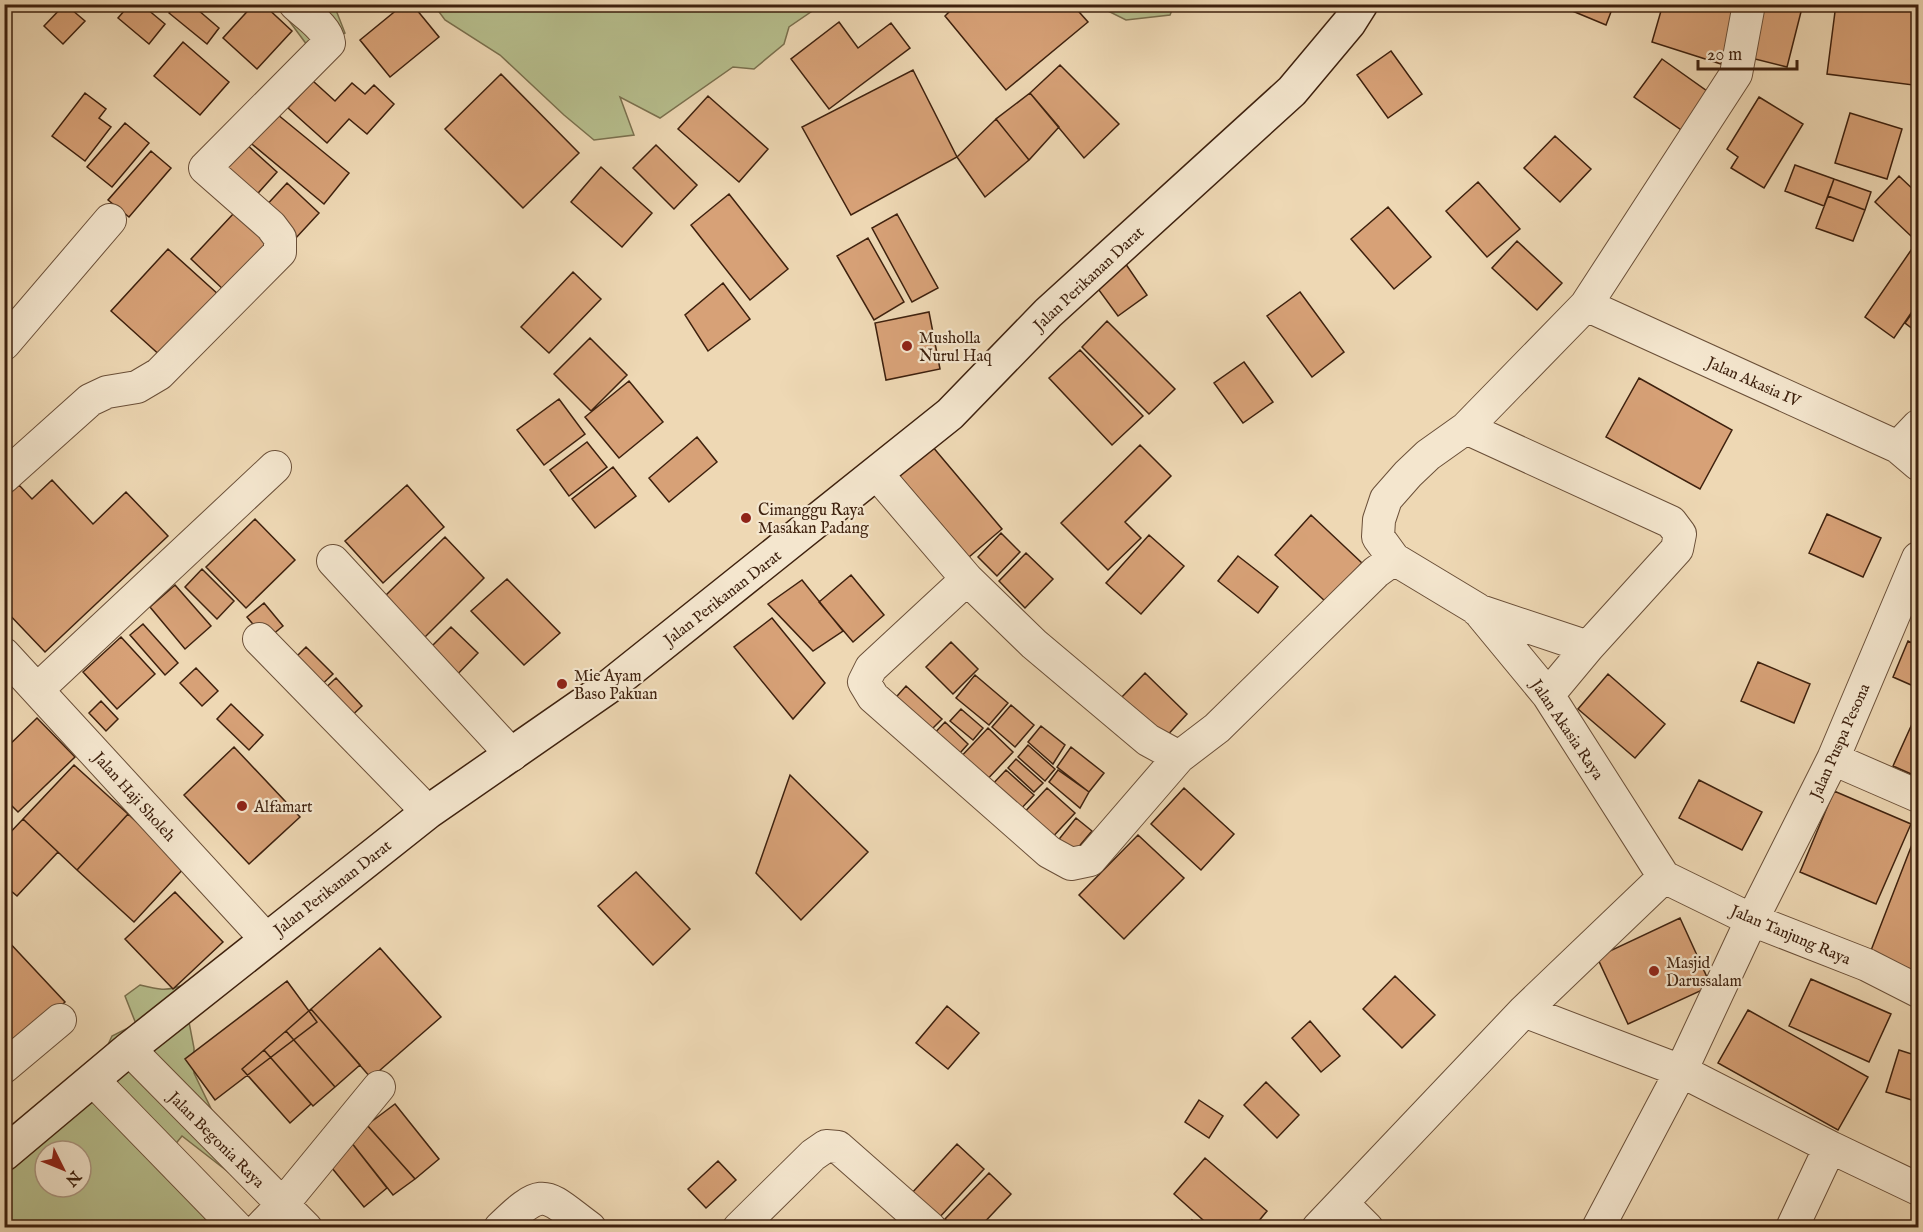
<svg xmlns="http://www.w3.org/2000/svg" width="1923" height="1232" font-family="'IM FELL English',serif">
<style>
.green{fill:#b7bf8e;stroke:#7a704e;stroke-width:1.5;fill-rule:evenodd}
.building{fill:#d7a177;stroke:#3e210e;stroke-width:1.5}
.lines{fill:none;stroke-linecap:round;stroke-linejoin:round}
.street-casing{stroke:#6a4f38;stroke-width:34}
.secondary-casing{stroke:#3e210e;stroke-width:36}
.street{stroke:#f4e6ce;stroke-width:32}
.secondary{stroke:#f4e6ce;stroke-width:33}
.poi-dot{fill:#8f2418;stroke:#f4e6ce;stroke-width:2}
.labels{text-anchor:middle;stroke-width:4.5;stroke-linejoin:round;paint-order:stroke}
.street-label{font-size:16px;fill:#3e210e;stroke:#f4e6ce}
.poi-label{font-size:16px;fill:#3e210e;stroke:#f4e6ce;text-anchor:start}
</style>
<rect width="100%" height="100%" fill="#eed8b4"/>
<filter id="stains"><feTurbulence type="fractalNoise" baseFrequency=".00333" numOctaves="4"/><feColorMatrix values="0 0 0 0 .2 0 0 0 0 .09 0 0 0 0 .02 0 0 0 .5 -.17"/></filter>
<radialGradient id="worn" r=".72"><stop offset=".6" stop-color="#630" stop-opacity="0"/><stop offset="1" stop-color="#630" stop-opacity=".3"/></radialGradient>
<path class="green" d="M275 5H334L345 33 310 49 287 18Z
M434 5H821L789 27 784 44 754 69 733 67 660 118 620 97 634 135 594 140 564 115 500 55 445 20Z
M1096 5H1174L1170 15 1126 20Z
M140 985C156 989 167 992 183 985L176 1001 189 1022 194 1048V1073L216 1119 227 1171 182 1136 165 1157 210 1211 209 1227 5 1228V1133L94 1075 112 1036 136 1024 125 996ZM45 1151H81V1187H45Z"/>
<path class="building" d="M4 4H15L4 16Z
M65 4 85 21 63 44 44 26Z
M130 4H141L165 24 149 44 118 18Z
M176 4H191L219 28 207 44 169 13Z
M254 4H263L292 31 257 69 223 38Z
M404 4H412L439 37 390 77 360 40Z
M957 4H1072L1088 22 1006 90 945 16Z
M1572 4H1614L1606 25 1570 10Z
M1663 4H1727L1739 8 1721 64 1652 42Z
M1761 4H1803L1787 67 1747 57Z
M1836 4 1918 5V47L1913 85 1827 74Z
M839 22 858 48 891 23 910 48 829 109 791 59Z
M183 42 229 82 200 115 154 76Z
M1391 51 1422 94 1388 118 1357 75Z
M1662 59 1714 96 1687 134 1634 97Z
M1060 65 1119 124 1084 158 1030 93Z
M913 70 957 157 851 215 802 127Z
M1918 73V92L1913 91Z
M501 74 579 153 523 208 445 129Z
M313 81 335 101 352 83 365 94 374 85 394 104 367 134 349 119 327 143 288 108Z
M85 93 106 109 99 118 111 127 85 161 52 136Z
M1030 93 1059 127 1029 160 996 119Z
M708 96 768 149 739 182 678 129Z
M1759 97 1803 124 1764 188 1731 168 1738 157 1727 149Z
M272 110 349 173 324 204 247 140Z
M1850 113 1902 129 1887 179 1835 163Z
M996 119 1029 160 985 197 957 157Z
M125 123 149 143 112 187 87 167Z
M1555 136 1591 169 1560 202 1524 168Z
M245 143 277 172 250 202 218 173Z
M656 145 697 185 674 209 633 168Z
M151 151 171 168 129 217 108 200Z
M1795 165 1834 179 1824 206 1785 191Z
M601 167 652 213 622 247 571 202Z
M1899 176 1918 194V230L1912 237 1875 202Z
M1834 179 1871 192 1865 210 1828 196Z
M1478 182 1520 229 1487 257 1446 211Z
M287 183 319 213 295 239 263 209Z
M729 194 788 269 750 300 691 225Z
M1828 196 1865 210 1853 241 1816 228Z
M1388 207 1431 257 1394 289 1351 239Z
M234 213 269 245 226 292 191 259Z
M897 214 938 288 912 302 872 228Z
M868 238 904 302 874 320 837 256Z
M1517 241 1562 283 1537 310 1492 268Z
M1916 243 1918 245V303L1894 338 1865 317Z
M168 249 219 295 163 358 111 311Z
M1123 260 1147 295 1118 316 1093 282Z
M573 272 601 299 549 353 521 327Z
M723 283 750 319 708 351 685 315Z
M1300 292 1344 352 1312 377 1267 316Z
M1918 305V333L1905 323Z
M929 312 940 369 886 380 875 323Z
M1107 321 1175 389 1149 414 1082 347Z
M590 338 627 375 591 411 554 374Z
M1080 350 1143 416 1112 445 1049 378Z
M1244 362 1273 402 1243 423 1214 383Z
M1639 378 1732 430 1700 489 1606 437Z
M629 381 663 422 619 458 585 417Z
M559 399 585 434 544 465 517 430Z
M697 437 717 462 669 502 649 478Z
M587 442 607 467 569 496 550 470Z
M1140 445 1171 476 1125 522 1141 538 1108 570 1061 523Z
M932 446 1002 529 969 557 898 474Z
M613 467 636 496 595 528 572 499Z
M52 480 93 524 126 492 168 536 45 652 4 609V499L19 485 32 499Z
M407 485 444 527 383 583 345 541Z
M1827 514 1881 538 1863 577 1809 553Z
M1311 515 1362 563 1326 602 1275 555Z
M255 519 295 560 246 608 206 567Z
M1001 533 1020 552 997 576 978 557Z
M1149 535 1184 566 1141 614 1106 583Z
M445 537 484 578 424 638 384 597Z
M1026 553 1053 579 1025 608 999 581Z
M1238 556 1278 587 1258 613 1218 581Z
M202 569 234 601 217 619 185 587Z
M851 575 884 615 853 642 819 602Z
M507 579 560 633 524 665 471 611Z
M802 580 843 631 813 651 768 604Z
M175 585 211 626 185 649 150 607Z
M264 603 283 626 266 640 247 617Z
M772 618 825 683 793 719 734 647Z
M143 624 178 663 165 675 130 635Z
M451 627 478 653 450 682 423 655Z
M121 637 155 674 117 709 83 672Z
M1908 641 1918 646V688L1893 677Z
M951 642 978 669 953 694 926 667Z
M306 647 333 674 316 690 290 663Z
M1758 662 1810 684 1794 723 1741 701Z
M196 668 218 691 202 706 180 683Z
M1145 673 1187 714 1162 741 1119 700Z
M1608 674 1665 724 1635 758 1578 709Z
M975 675 1008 703 989 725 956 698Z
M336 678 362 706 345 722 319 694Z
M906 686 942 719 925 736 890 704Z
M101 701 118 719 106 731 89 713Z
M231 704 263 735 249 750 217 719Z
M1011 705 1034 725 1015 747 992 727Z
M961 709 983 728 973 740 950 721Z
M37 718 75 757 18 812 4 798V750Z
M945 722 968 744 952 762 929 739Z
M1912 724 1918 727V777L1893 766Z
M1041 726 1065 745 1053 764 1028 742Z
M988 728 1013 752 982 785 957 761Z
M1028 745 1055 769 1045 781 1018 757Z
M234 747 300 817 249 864 184 795Z
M1071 747 1104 773 1089 792 1057 767Z
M1016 759 1043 783 1034 792 1008 768Z
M74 765 128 814 77 870 23 819Z
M1006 770 1034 795 1016 814 989 788Z
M1058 770 1089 792 1080 808 1049 782Z
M790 775 868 852 801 920 756 873Z
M1699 780 1762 812 1742 850 1679 818Z
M1047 788 1075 813 1048 842 1020 817Z
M1184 788 1234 834 1201 870 1151 824Z
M1834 791 1911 824 1876 904 1800 872Z
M128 814 185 867 134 922 77 870Z
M1076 818 1092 831 1071 856 1052 848Z
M23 819 58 852 17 896 4 885V839Z
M1918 829V972L1870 953Z
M1138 835 1184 878 1124 939 1079 895Z
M636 872 690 929 653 965 598 906Z
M175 892 223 942 173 989 125 939Z
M1680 918 1711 986 1628 1024 1597 957Z
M6 939 65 1002 4 1059V941Z
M380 948 441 1017 371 1078 311 1009Z
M1395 976 1435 1015 1402 1048 1363 1009Z
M1811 979 1891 1014 1869 1062 1789 1026Z
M287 981 317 1022 215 1100 185 1059Z
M947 1006 979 1033 948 1069 916 1043Z
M311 1009 360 1065 335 1087 286 1031Z
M1748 1010 1868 1077 1838 1130 1718 1063Z
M1310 1021 1340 1056 1321 1072 1292 1038Z
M286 1031 335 1087 313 1106 264 1050Z
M264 1050 311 1104 290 1123 242 1069Z
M1899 1050 1918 1056V1102L1886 1092Z
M1266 1082 1299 1115 1277 1138 1244 1105Z
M1199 1100 1223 1116 1209 1138 1185 1122Z
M395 1104 439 1159 415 1179 367 1125Z
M367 1125 415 1179 393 1195 351 1142Z
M351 1142 387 1188 364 1207 327 1162Z
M957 1144 984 1169 938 1219 911 1194Z
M1205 1158 1267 1211 1253 1228H1212L1174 1194Z
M718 1161 736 1180 706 1208 688 1189Z
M989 1173 1011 1194 979 1228H954L945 1219Z
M1192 1220 1200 1228H1186Z"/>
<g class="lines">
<g class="street-casing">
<path id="street" d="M1586 305 1898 447 1918 464
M4 344 110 220
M1466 428 1671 522 1680 534 1677 549 1588 647 1548 695
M1898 447 1918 426
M877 474 967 579 1034 644 1148 740 1179 757 1217 728 1376 572 1394 559
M4 477 90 400 107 392 137 387 159 374 280 252V238L271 226 205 168 329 43C327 27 306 15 295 4
M333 561 512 755
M967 579 871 668 864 682 873 697 1049 852 1071 864 1090 860 1179 757
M1477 610 1588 647
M259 639 428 812
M4 654 266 939
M38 689 275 467
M1833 759 1918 796
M1664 877 1548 695 1477 609 1394 559 1378 537 1379 520 1386 499 1408 474 1428 455 1466 428 1586 305 1736 74 1749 4
M1664 877 1752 920 1867 965 1918 991
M1524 1011 1681 1071 1830 1147 1918 1189
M129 1049 306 1228
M4 1067 60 1020
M93 1080 237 1228
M1342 1203 1367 1228
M260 1228 282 1205 379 1087
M500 1228C545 1184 544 1194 590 1228
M739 1228 813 1155 826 1146 838 1147 930 1228
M1318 1228 1524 1011 1664 877
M1598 1228 1681 1071 1745 934 1833 759 1918 558
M1792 1228 1830 1147"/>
</g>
<g class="secondary-casing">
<path id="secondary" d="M4 1154 129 1049 428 812 611 685 950 414 1048 313 1292 91 1349 23 1361 4"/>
</g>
<use href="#street" class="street"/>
<use href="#secondary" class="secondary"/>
</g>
<g class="poi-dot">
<circle cx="907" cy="346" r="6"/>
<circle cx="746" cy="518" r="6"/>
<circle cx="562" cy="684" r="6"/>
<circle cx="242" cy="806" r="6"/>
<circle cx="1654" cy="971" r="6"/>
</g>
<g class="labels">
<g class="street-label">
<text transform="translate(1088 278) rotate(-43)" y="6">Jalan Perikanan Darat</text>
<text transform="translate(1754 381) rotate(24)" y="6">Jalan Akasia IV</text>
<text transform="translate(722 597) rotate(-38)" y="6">Jalan Perikanan Darat</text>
<text transform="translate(1568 729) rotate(56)" y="6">Jalan Akasia Raya</text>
<text transform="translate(1839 741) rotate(-66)" y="6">Jalan Puspa Pesona</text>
<text transform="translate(135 796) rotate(48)" y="6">Jalan Haji Sholeh</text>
<text transform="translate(332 887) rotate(-38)" y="6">Jalan Perikanan Darat</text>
<text transform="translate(1791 934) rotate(23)" y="6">Jalan Tanjung Raya</text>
<text transform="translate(217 1139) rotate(45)" y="6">Jalan Begonia Raya</text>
</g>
<g class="poi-label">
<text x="919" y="343">Musholla<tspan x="919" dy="18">Nurul Haq</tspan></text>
<text x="758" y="515">Cimanggu Raya<tspan x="758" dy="18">Masakan Padang</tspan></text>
<text x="574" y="681">Mie Ayam<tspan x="574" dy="18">Baso Pakuan</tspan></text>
<text x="254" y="812">Alfamart</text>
<text x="1666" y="968">Masjid<tspan x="1666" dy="18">Darussalam</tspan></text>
</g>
</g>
<rect width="1923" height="1232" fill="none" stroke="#eed8b4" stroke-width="24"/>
<rect x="6" y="6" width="1911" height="1220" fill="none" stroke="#3e210e" stroke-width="3"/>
<rect x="12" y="12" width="1899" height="1208" fill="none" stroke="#3e210e" stroke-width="1.5"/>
<g transform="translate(63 1169) rotate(133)"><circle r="28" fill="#f4e6ce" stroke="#ab9781" stroke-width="1.5"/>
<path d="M0-4.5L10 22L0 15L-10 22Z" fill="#8f2418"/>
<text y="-9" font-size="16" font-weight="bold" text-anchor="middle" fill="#3e210e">N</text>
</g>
<path d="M1698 60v9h99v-9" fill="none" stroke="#3e210e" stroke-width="3"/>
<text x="1707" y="60" font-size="18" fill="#3e210e" stroke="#f4e6ce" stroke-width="4.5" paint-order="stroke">20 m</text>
<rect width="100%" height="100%" filter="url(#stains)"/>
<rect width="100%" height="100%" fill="url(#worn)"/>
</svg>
